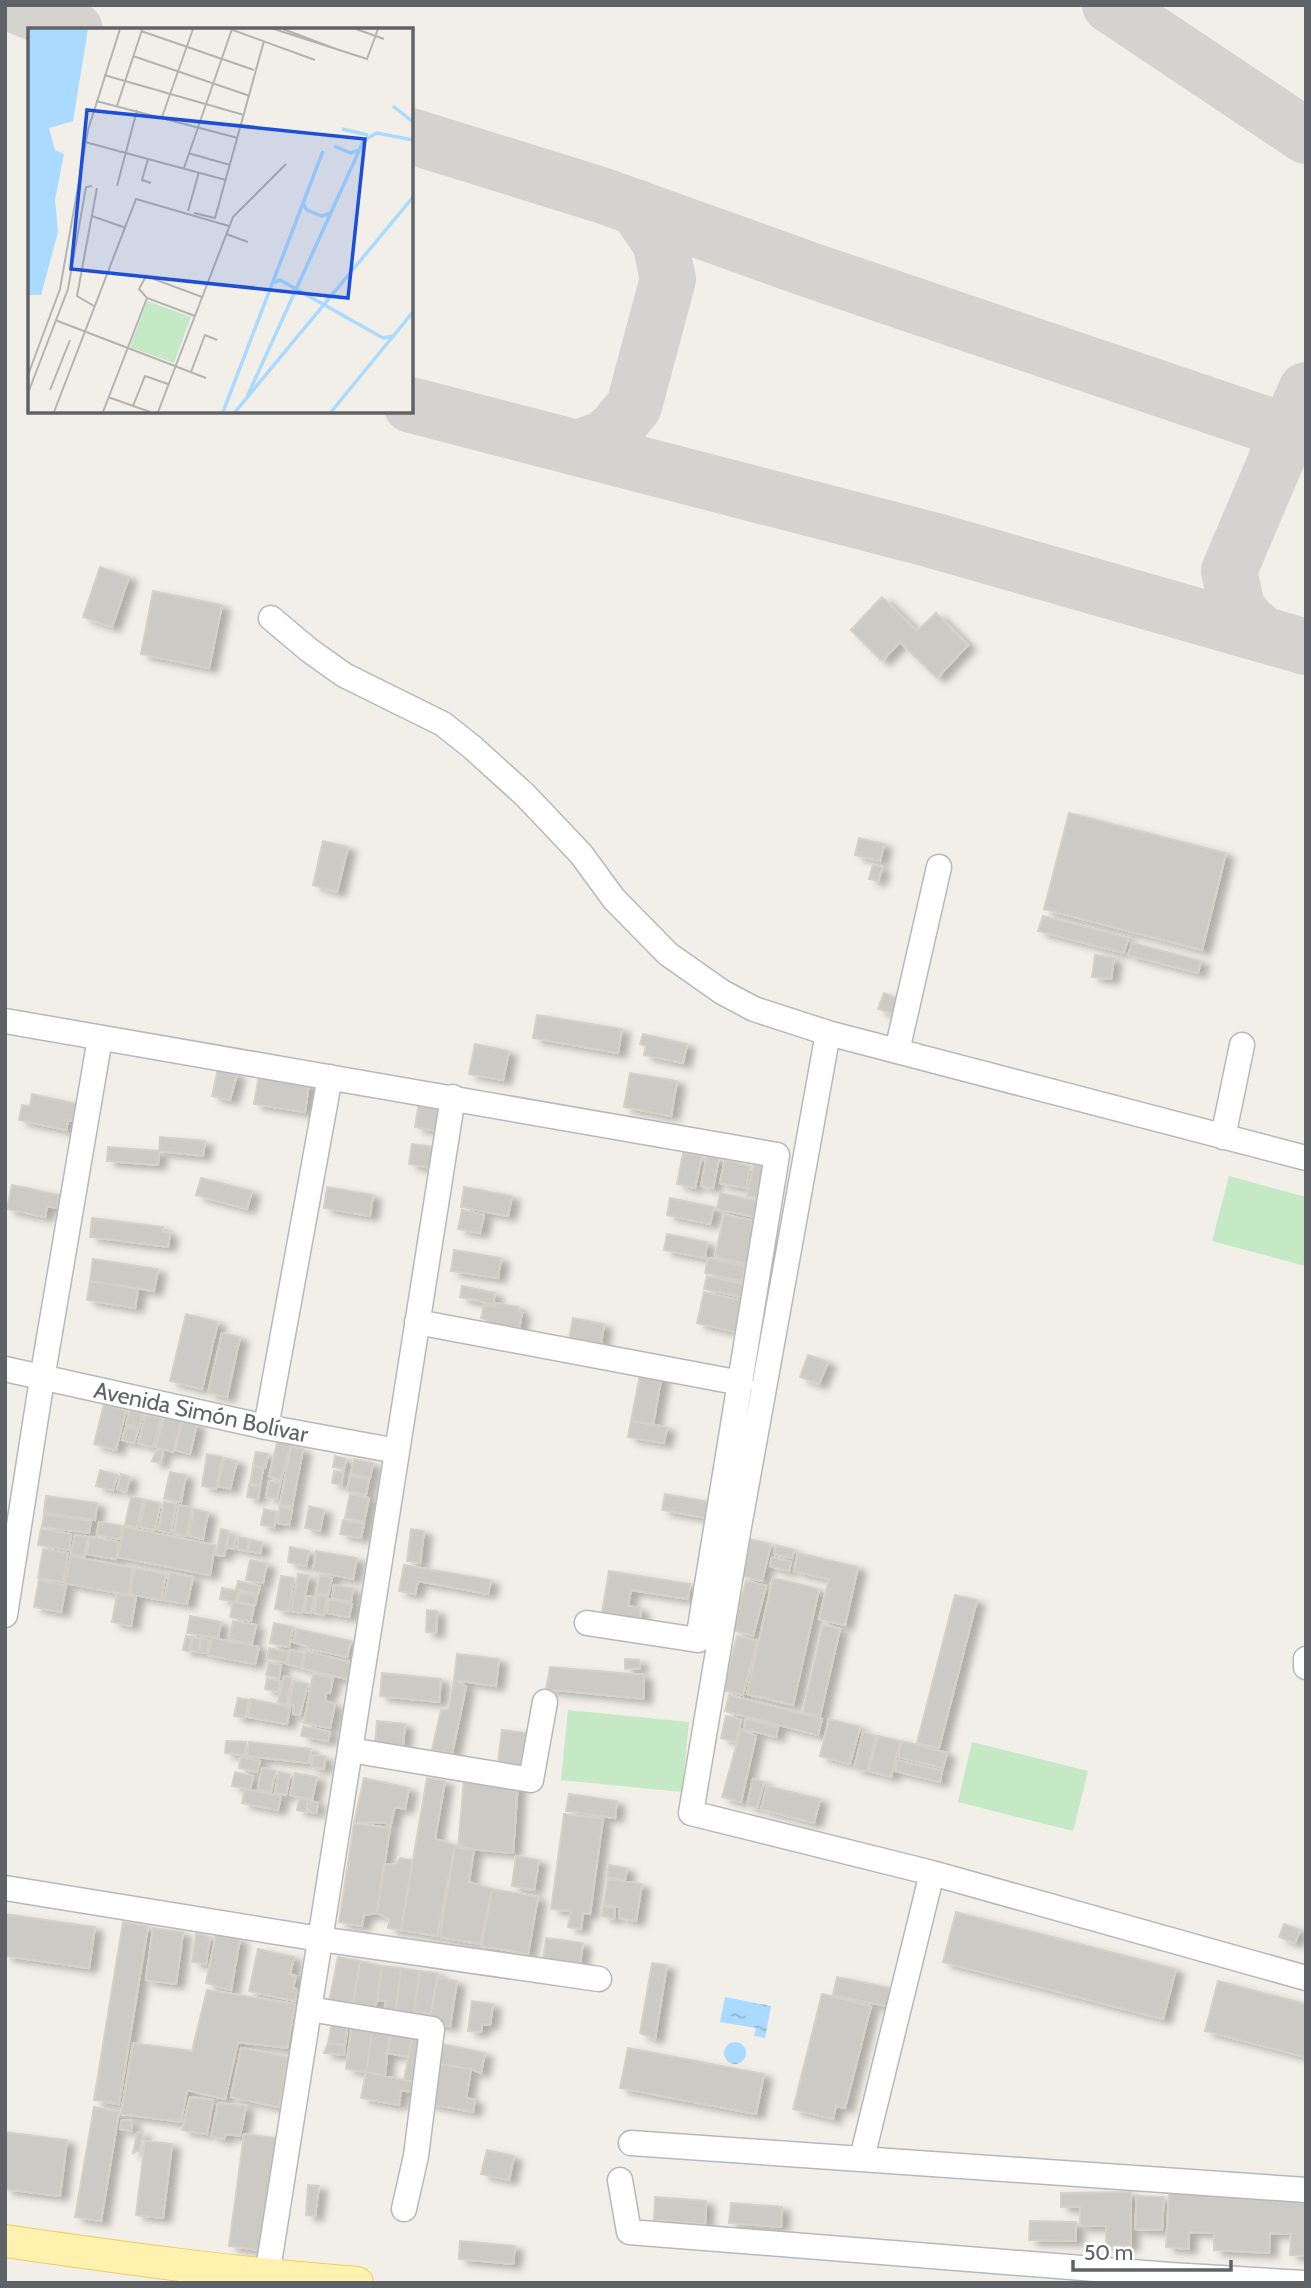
<svg xmlns="http://www.w3.org/2000/svg" width="1311" height="2288" font-family="Cabin,sans-serif">
<style>
.green{fill:#c5e8c5}
.water{fill:url(#water-ripples)}
.lines{fill:none;stroke-linecap:round;stroke-linejoin:round}
.taxiway{stroke:#d4d3d0;stroke-width:56}
.building{fill:#cccac5;stroke:#d6d1c6;stroke-width:2;filter:url(#shadow)}
.minor-casing{stroke:#b5b8bc;stroke-width:27}
.major-casing{stroke:#f2c960;stroke-width:34}
.minor{stroke:#fff;stroke-width:24}
.major{stroke:#fff2af;stroke-width:32}
.labels{text-anchor:middle;stroke-width:5;stroke-linejoin:round;paint-order:stroke}
.street-label{font-size:23px;fill:#5f6368;stroke:#fff}
.inset-river{fill:none;stroke:#aadaff;stroke-width:3.5}
.inset-road{fill:none;stroke:#b3b3b1;stroke-width:2}
.view{fill:#1d4ed8;fill-opacity:0.15;stroke:#1d4ed8;stroke-width:3.5}
.inset-edge{fill:none;stroke:#5f6368;stroke-width:3.5}
</style>
<defs>
<pattern id="water-ripples" width="26" height="14" patternUnits="userSpaceOnUse" patternTransform="scale(1.75)"><rect width="26" height="14" fill="#aadaff"/><path d="M2 4q2-2 4 0t4 0M15 11q2-2 4 0t4 0" fill="none" stroke="#8eb4d2"/></pattern>
<filter id="shadow"><feDropShadow dx="8" dy="4.5" stdDeviation="3.5" flood-color="#0004"/></filter>
</defs>
<rect width="100%" height="100%" fill="#f1efe8"/>
<path class="green" d="M1229 1176 1306 1197V1266L1212 1241Z
M568 1710 689 1722 682 1792 561 1780Z
M972 1742 1088 1771 1073 1831 958 1802Z"/>
<path class="water" d="M725 1997 771 2006 765 2038 754 2036 756 2028 720 2022Z
M724 2053a11 11 0 1 1 22 0a11 11 0 1 1-22 0Z"/>
<g class="lines">
<path class="taxiway" d="M15 5 75 30
M1110 5 1306 136
M411 136 601 195 810 270 1306 438
M411 405 932 540 1306 647
M577 448 603 439 616 428 634 406 668 279 660 242 636 207
M1264 635 1248 622 1237 607 1229 571 1306 390"/>
</g>
<path class="building" d="M100 567 129 577 112 627 83 617Z
M153 591 222 605 209 668 141 654Z
M882 597 917 631 936 613 968 645 937 678 900 642 882 661 851 630Z
M1069 813 1226 853 1202 950 1044 909Z
M859 838 884 844 880 861 855 855Z
M323 841 348 847 337 892 313 885Z
M873 865 882 867 878 881 869 879Z
M1043 916 1128 938 1124 953 1038 931Z
M1132 943 1201 961 1198 973 1128 955Z
M1095 955 1114 958 1111 979 1092 977Z
M884 993 899 999 893 1014 878 1009Z
M537 1015 622 1029 618 1053 533 1038Z
M643 1034 687 1044 683 1063 644 1055 646 1046 640 1044Z
M475 1044 509 1051 503 1080 469 1074Z
M218 1069 237 1074 230 1100 212 1096Z
M630 1073 677 1081 671 1116 624 1107Z
M259 1075 309 1083 305 1112 254 1104Z
M32 1094 77 1104 73 1121 68 1120 66 1130 19 1120 22 1105 30 1106Z
M419 1102 441 1107 438 1131 415 1127Z
M160 1137 205 1141 203 1156 159 1151Z
M412 1144 435 1147 432 1168 409 1164Z
M108 1147 159 1151 158 1165 107 1161Z
M683 1153 702 1156 695 1188 677 1184Z
M707 1155 719 1158 713 1188 701 1186Z
M725 1160 750 1166 746 1188 720 1183Z
M754 1164 766 1166 759 1198 747 1196Z
M201 1178 252 1191 247 1209 196 1195Z
M12 1185 59 1195 57 1208 47 1206 45 1217 7 1209Z
M327 1187 373 1195 370 1216 324 1208Z
M464 1187 512 1196 508 1216 461 1207Z
M720 1193 759 1201 755 1217 717 1209Z
M670 1198 714 1207 710 1224 667 1215Z
M462 1210 484 1215 480 1233 458 1229Z
M724 1215 755 1221 747 1264 715 1257Z
M92 1218 163 1227 162 1232 170 1233 168 1247 90 1237Z
M667 1234 707 1242 705 1258 664 1250Z
M454 1250 501 1258 498 1278 451 1271Z
M708 1258 745 1266 742 1281 705 1273Z
M93 1259 158 1269 154 1291 90 1281Z
M707 1276 744 1284 741 1297 704 1289Z
M90 1281 138 1289 135 1308 87 1300Z
M462 1286 495 1293 493 1304 460 1297Z
M704 1292 743 1301 737 1332 697 1323Z
M496 1303 518 1307V1311L522 1313 519 1329 487 1323V1320L481 1318 484 1305 495 1307Z
M186 1314 218 1322 202 1389 170 1381Z
M573 1318 604 1324 601 1345 569 1339Z
M222 1333 240 1337 227 1397 208 1393Z
M808 1355 828 1362 819 1384 800 1377Z
M641 1370 662 1374 653 1425 631 1421Z
M104 1404 126 1410 116 1450 94 1444Z
M130 1410 143 1414 139 1428 126 1424Z
M146 1415 161 1418 153 1447 138 1443Z
M164 1417 181 1421 173 1452 156 1447Z
M183 1421 197 1424 190 1454 175 1450Z
M631 1421 667 1427 664 1443 628 1437Z
M126 1427 138 1430 134 1443 122 1440Z
M278 1439 291 1442 281 1480 269 1476Z
M291 1447 303 1449 292 1507 280 1505Z
M156 1450 163 1451 160 1463 152 1461Z
M256 1452 268 1454 265 1468 253 1465Z
M207 1454 222 1457 216 1489 202 1486Z
M335 1456 346 1459 344 1469 333 1467Z
M225 1458 237 1461 230 1489 218 1486Z
M354 1459 373 1463 370 1478 351 1474Z
M253 1467 263 1469 260 1485 250 1483Z
M100 1470 117 1475 113 1490 96 1486Z
M334 1471 343 1472 341 1485 332 1483Z
M170 1472 186 1475 181 1502 164 1499Z
M121 1474 130 1477 126 1492 117 1489Z
M350 1476 369 1480 366 1495 347 1491Z
M269 1481 280 1483 277 1499 266 1497Z
M249 1485 260 1487 258 1499 247 1497Z
M350 1494 369 1498 364 1522 345 1518Z
M665 1494 709 1502 707 1518 662 1510Z
M46 1496 97 1503 95 1520 44 1512Z
M131 1497 143 1499 137 1527 125 1525Z
M145 1500 160 1503 155 1530 140 1527Z
M164 1502 176 1504 171 1533 158 1530Z
M179 1505 192 1508 186 1536 174 1534Z
M309 1506 324 1510 320 1531 305 1528Z
M280 1507 292 1510 289 1525 277 1523Z
M194 1509 208 1512 203 1539 189 1536Z
M264 1509 277 1512 274 1527 261 1525Z
M44 1514 91 1521 89 1533 42 1527Z
M343 1520 364 1524 361 1538 340 1534Z
M99 1522 122 1526 120 1539 97 1535Z
M124 1527 215 1545 210 1575 118 1557Z
M41 1529 71 1534 69 1550 38 1545Z
M221 1529 229 1531 224 1556 216 1555Z
M411 1529 424 1531 420 1563 407 1561Z
M229 1534 236 1536 234 1549 227 1547Z
M75 1535 88 1537 84 1557 71 1554Z
M90 1537 118 1542 116 1559 87 1554Z
M239 1537 249 1539 247 1551 237 1549Z
M749 1539 771 1544 762 1581 740 1575Z
M251 1540 262 1542 260 1553 248 1551Z
M776 1545 794 1550 792 1558 774 1554Z
M290 1547 309 1551 306 1566 288 1562Z
M43 1549 68 1553 63 1582 38 1578Z
M316 1551 357 1558 353 1579 313 1571Z
M798 1553 858 1567 845 1625 819 1619 829 1579 794 1571Z
M71 1556 133 1568 128 1595 65 1583Z
M772 1557 791 1562 789 1571 770 1566Z
M250 1560 267 1563 263 1583 246 1580Z
M404 1565 491 1580 488 1594 418 1581 415 1594 399 1591Z
M135 1568 166 1574 161 1600 130 1594Z
M609 1571 690 1584 688 1599 631 1590 628 1606 640 1608 641 1620 602 1613Z
M170 1573 193 1577 187 1604 164 1600Z
M298 1574 309 1575 302 1613 291 1611Z
M320 1575 332 1578 328 1595 317 1593Z
M281 1576 294 1578 288 1611 275 1609Z
M773 1578 819 1589 793 1705 747 1694Z
M39 1580 66 1586 61 1612 34 1607Z
M238 1581 260 1586 258 1594 236 1589Z
M746 1581 766 1586 753 1636 733 1630Z
M334 1585 353 1588 351 1602 332 1598Z
M222 1588 238 1591 236 1602 220 1599Z
M240 1592 257 1596 255 1605 238 1602Z
M117 1594 136 1597 131 1626 112 1622Z
M317 1595 327 1597 324 1615 314 1613Z
M955 1595 977 1600 939 1748 917 1743Z
M307 1596 314 1597 311 1613 304 1612Z
M329 1599 352 1604 349 1617 327 1613Z
M233 1602 254 1606 251 1621 230 1617Z
M427 1610 437 1611 436 1633 426 1632Z
M190 1616 221 1622 218 1638 187 1633Z
M233 1621 256 1625 252 1644 229 1639Z
M274 1623 293 1627 289 1647 270 1643Z
M823 1625 840 1629 820 1716 803 1712Z
M297 1629 351 1641 347 1657 307 1648V1646L293 1642Z
M186 1636 192 1637 189 1651 183 1650Z
M737 1636 757 1641 743 1695 723 1690Z
M193 1637 200 1639 198 1652 191 1650Z
M201 1638 209 1640 207 1653 199 1652Z
M212 1638 259 1647 255 1664 208 1655Z
M269 1648 289 1652 286 1663 267 1658Z
M290 1650 304 1653 301 1667 287 1664Z
M306 1651 354 1663 350 1680 302 1668Z
M457 1654 499 1659 496 1686 454 1680Z
M625 1659 639 1660 640 1668 625 1669Z
M269 1662 281 1665 279 1678 266 1675Z
M550 1667 644 1675V1699L546 1689Z
M382 1673 441 1679 439 1702 380 1696Z
M313 1674 333 1678 330 1693 326 1692 325 1701 335 1704 330 1728 304 1723Z
M284 1676 292 1678 286 1704 278 1702Z
M267 1678 280 1681 278 1692 265 1689Z
M454 1680 466 1687 452 1754 432 1750 441 1710 449 1709Z
M294 1681 308 1684 300 1715 293 1714 294 1705 289 1704Z
M729 1695 822 1719 818 1735 725 1711Z
M238 1698 249 1700 245 1718 234 1716Z
M251 1699 290 1707 287 1724 248 1717Z
M726 1716 741 1720 736 1742 721 1738Z
M746 1719 778 1727 776 1737 744 1729Z
M829 1719 860 1727 850 1764 820 1756Z
M377 1721 405 1724 403 1746 375 1743Z
M303 1726 330 1732 328 1741 301 1736Z
M741 1729 756 1736 741 1802 722 1797Z
M502 1730 526 1733 522 1765 498 1762Z
M863 1732 876 1736 867 1771 854 1768Z
M878 1736 900 1741 891 1777 869 1771Z
M226 1741 246 1742 245 1755 225 1753Z
M902 1741 947 1753 943 1768 898 1757Z
M249 1742 311 1749 309 1763 247 1756Z
M313 1755 325 1756 324 1769 311 1767Z
M241 1757 260 1761 257 1772 239 1768Z
M897 1760 942 1771 940 1782 895 1771Z
M262 1768 276 1771 271 1792 258 1789Z
M235 1772 253 1776 250 1789 232 1786Z
M279 1772 290 1774 286 1795 275 1792Z
M295 1773 317 1777 312 1800 290 1795Z
M364 1778 409 1788 405 1809 395 1807 390 1828 385 1822 354 1823Z
M427 1778 445 1781 435 1839 455 1845 437 1936 401 1930Z
M464 1779 518 1783 513 1853 458 1848Z
M753 1779 764 1782 757 1808 747 1805Z
M767 1786 820 1799 814 1823 761 1809Z
M245 1789 281 1796 278 1810 242 1803Z
M569 1794 617 1801 615 1818 566 1811Z
M299 1799 308 1800 306 1812 297 1810Z
M311 1801 318 1803 316 1813 309 1812Z
M564 1814 603 1819 590 1914 583 1913 581 1929 568 1927 571 1911 551 1909Z
M354 1823 390 1828 377 1913 364 1915 362 1926 339 1922Z
M455 1845 474 1849 469 1882 492 1889 480 1944 440 1937Z
M516 1856 539 1860 534 1890 512 1886Z
M400 1858 413 1860 401 1930 388 1928 390 1919 377 1913 384 1864 395 1865Z
M609 1865 627 1868 625 1880 607 1877Z
M608 1879 642 1884 636 1921 619 1918 620 1907 604 1904Z
M492 1889 538 1897 528 1954 482 1946Z
M603 1906 615 1908 614 1919 602 1916Z
M956 1912 1176 1969 1163 2019 943 1962Z
M5 1914 95 1927 89 1968 5 1956Z
M123 1922 148 1926 119 2104 94 2100Z
M1284 1924 1300 1930 1295 1943 1279 1937Z
M153 1928 183 1932 176 1984 146 1980Z
M196 1933 210 1937 206 1964 192 1962Z
M216 1934 240 1939 231 1990 206 1983Z
M546 1938 583 1943 580 1965 543 1960Z
M258 1949 294 1957 290 1974 296 1976 293 1987 297 1990 295 2001 249 1991Z
M338 1957 360 1961 352 2011 328 2007Z
M360 1961 382 1966 377 2000 373 2015 352 2011Z
M652 1963 667 1965 655 2039 640 2033Z
M382 1966 401 1968 395 2017 384 2015 386 2001 377 2000Z
M401 1968 420 1971 414 2012 431 2014 429 2023 395 2017Z
M420 1971 438 1973 431 2014 414 2012Z
M837 1977 890 1988 887 2006 833 1995Z
M437 1978 457 1981 450 2026 429 2023Z
M1218 1981 1306 2004V2057L1205 2031Z
M207 1990 295 2004 287 2048 238 2042 225 2099 187 2090 181 2122 121 2114 133 2043 192 2051Z
M822 1994 871 2006 845 2108 836 2106 833 2119 793 2109Z
M472 2001 493 2004 490 2025 482 2024 481 2032 468 2031Z
M333 2018 348 2022 345 2045 328 2043Z
M352 2022 373 2025 366 2072 346 2069Z
M373 2025 390 2027 385 2075 366 2072Z
M393 2028 413 2032 408 2057 388 2053Z
M413 2032 430 2037 423 2083 404 2080Z
M328 2043 345 2045 344 2055 324 2053Z
M437 2043 485 2053 481 2073 471 2069 432 2063Z
M241 2048 288 2057 279 2107 231 2097Z
M628 2048 764 2074 756 2114 620 2088Z
M432 2063 471 2069 466 2098 475 2100 473 2112 426 2103Z
M366 2072 413 2082 412 2092 401 2090 399 2105 361 2098Z
M190 2097 213 2100 207 2134 182 2130Z
M218 2103 246 2106 240 2136 226 2134 224 2139 211 2136Z
M94 2107 119 2112 101 2221 75 2217Z
M122 2120 132 2121V2131L120 2129Z
M143 2131 140 2150 133 2153 137 2133Z
M5 2132 67 2140 60 2196 5 2189Z
M244 2134 276 2138 261 2250 229 2246Z
M145 2141 172 2144 163 2218 136 2215Z
M487 2150 514 2156 509 2180 481 2174Z
M308 2185 319 2186 315 2216 306 2215Z
M1169 2191 1306 2199V2256L1290 2255 1291 2234 1270 2233 1269 2253 1214 2250V2233L1189 2232V2249L1166 2247Z
M1131 2192V2246H1106V2226H1080V2207H1061V2193Z
M1137 2196 1164 2197 1162 2230 1135 2229Z
M655 2197 706 2201 705 2224 654 2220Z
M731 2203 782 2207 781 2227 729 2223Z
M1030 2221 1076 2222V2241L1029 2240Z
M460 2241 515 2246 513 2264 459 2259Z"/>
<g class="lines">
<g class="minor-casing">
<path id="minor" d="M271 618 309 650 344 675 443 724 472 747 525 795 581 854 614 899 668 954 722 992 754 1009 828 1033 1306 1158
M5 1021 777 1155 698 1640 587 1623
M828 1033 738 1532 691 1813 932 1873 1306 1978
M897 1051 939 867
M1223 1137 1242 1045
M417 1322 741 1383
M5 1369 266 1427 397 1451
M266 1427 330 1077
M5 1615 42 1379 100 1038
M1306 1659V1667
M350 1750 531 1780 545 1702
M5 1888 320 1939 599 1979
M309 2009 432 2029 416 2156 404 2209
M631 2143 1306 2190
M862 2158 932 1873
M620 2180 629 2232 1170 2275 1303 2283
M267 2276 453 1097"/>
</g>
<g class="major-casing">
<path id="major" d="M5 2241C123 2258 239 2274 357 2283"/>
</g>
<use href="#minor" class="minor"/>
<use href="#major" class="major"/>
</g>
<g class="labels">
<g class="street-label">
<text transform="translate(201 1412) rotate(12)" y="8">Avenida Simón Bolívar</text>
</g>
</g>
<g transform="translate(28 28)">
<rect width="385" height="385" fill="#f1efe8"/>
<path d="M119 273 163 289 146 335 102 319Z" fill="#c5e8c5"/>
<path d="M0 1H60L45 93 21 100 27 122 36 126 27 172 30 204 13 267H0Z" fill="#aadaff"/>
<path class="inset-river" d="M365 78 385 94M314 101 340 107M306 118 323 125 331 122M275 175 279 182 294 188 303 185M244 255 252 252 355 310 366 308M219 369 336 112 349 105 385 112M195 384 295 123M207 384 385 169M303 384 385 284"/>
<path class="inset-road" d="M202 1 287 32M246 1 339 31 350 1M255 1 308 21M328 1 356 11M113 3 226 42M105 28 222 68M76 47 216 87M68 73 210 110M89 78 114 2M134 89 165 1M57 114 198 152M160 125 202 137M120 131 114 152 123 155M156 140 204 1M89 158 109 82M160 183 171 144M166 185 187 190 236 13M64 188 98 200M198 206 220 214M66 278 49 268 69 160M167 288 119 270 111 261 118 248 174 269M27 292 178 350M163 344 177 307 189 312M0 347 32 261 60 102 92 1M22 362 42 312M0 365 40 261 58 159 64 158M80 369 122 384M105 378 117 348 140 356M26 384 108 171 201 198M75 384 119 270M130 384 205 189 258 136"/>
<path class="view" d="M59 82 337 111 320 270 43 241Z"/>
<rect width="385" height="385" class="inset-edge"/>
</g>
<rect width="1311" height="2288" fill="none" stroke="#5f6368" stroke-width="14"/>
<path d="M1073 2260v10h158v-10" fill="none" stroke="#5f6368" stroke-width="3.5"/>
<text x="1084" y="2260" font-size="21" fill="#5f6368" stroke="#ffffff" stroke-width="5" paint-order="stroke">50 m</text>
</svg>
